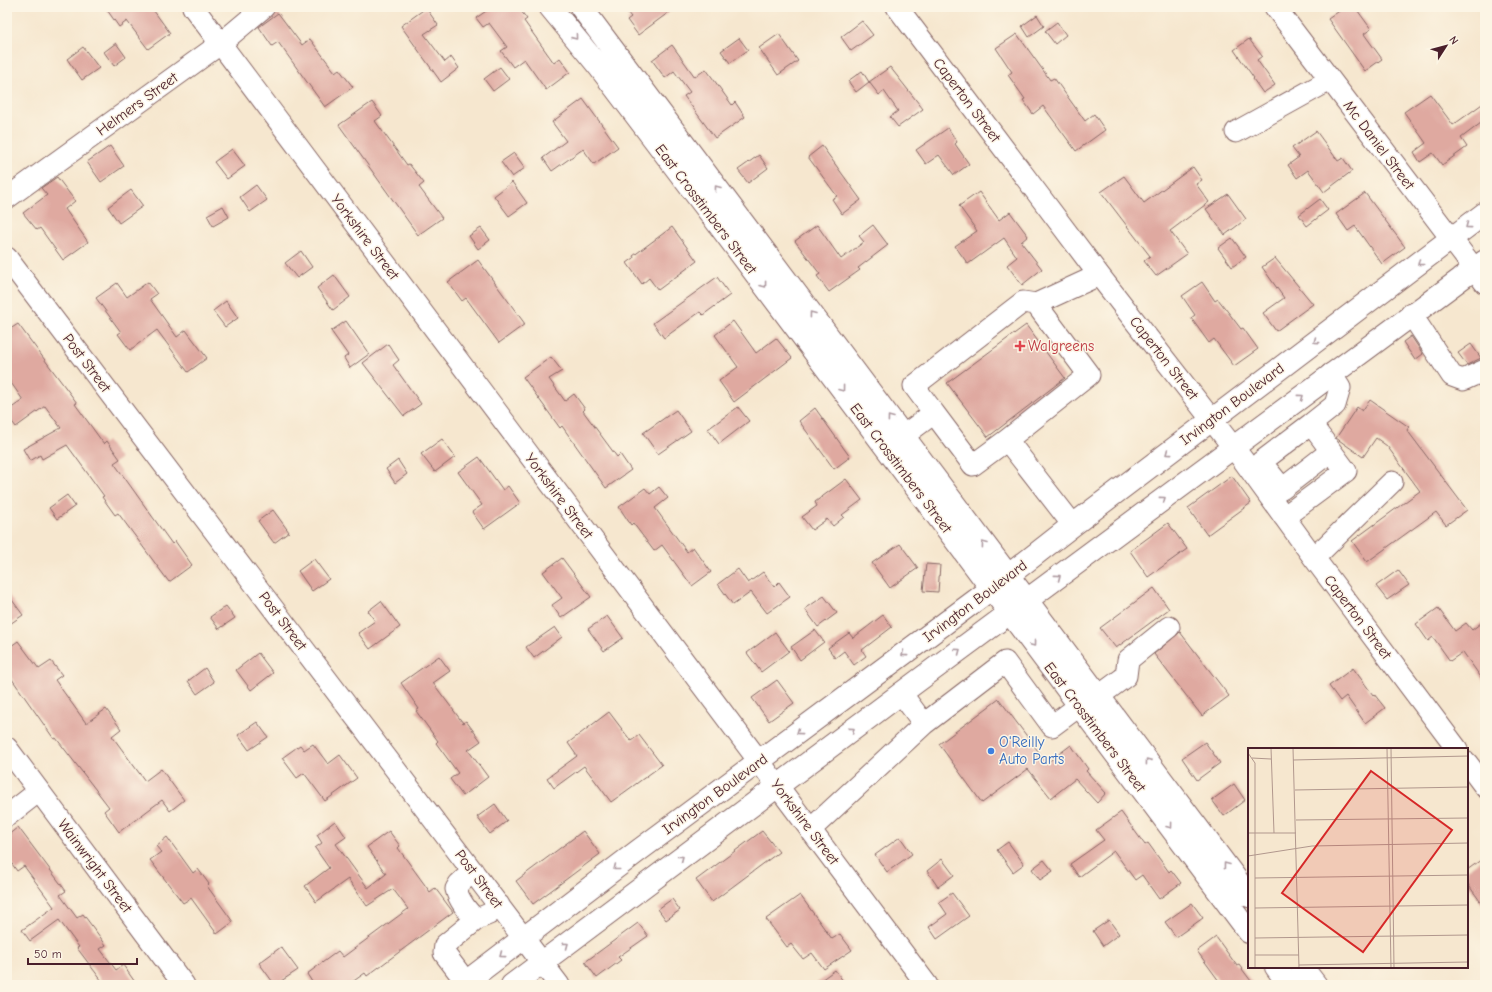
<svg xmlns="http://www.w3.org/2000/svg" width="1492" height="992" font-family="'Comic Neue',sans-serif">
<style>
.building{fill:#dfa9a0}
.lines{fill:none;stroke-linecap:round;stroke-linejoin:round}
.minor-casing{stroke:#866564;stroke-width:23}
.major-casing{stroke:#866564;stroke-width:24}
.minor{stroke:#fff;stroke-width:21}
.major{stroke:#fff;stroke-width:22}
.oneway{stroke:#ae9aa0}
.health-dot{fill:#e0444e;stroke:#fcf5e5;stroke-width:1.5}
.shop-dot{fill:#3f7fe0;stroke:#fcf5e5;stroke-width:1.5}
.labels{text-anchor:middle;stroke-width:3;stroke-linejoin:round;paint-order:stroke}
.street-label{font-size:15px;fill:#4a1f2b;stroke:#fcf5e5}
.health-label{font-size:15px;fill:#be3a42;stroke:#fcf5e5;text-anchor:start}
.shop-label{font-size:15px;fill:#366cbe;stroke:#fcf5e5;text-anchor:start}
.inset-road{fill:none;stroke:#b1978d;stroke-width:1}
.view{fill:#d62828;fill-opacity:0.15;stroke:#d62828;stroke-width:2}
.inset-edge{fill:none;stroke:#4a1f2b;stroke-width:2}
</style>
<rect width="100%" height="100%" fill="#fcf5e5"/>
<filter id="ink" filterUnits="userSpaceOnUse"><feTurbulence type="fractalNoise" baseFrequency=".025" numOctaves="2"/><feDisplacementMap in="SourceGraphic" scale="8" xChannelSelector="R" yChannelSelector="G"/><feConvolveMatrix kernelMatrix="1 2 1 2 8 2 1 2 1" color-interpolation-filters="sRGB"/></filter>
<filter id="wash" filterUnits="userSpaceOnUse"><feTurbulence type="fractalNoise" baseFrequency=".012" numOctaves="4" result="noise"/><feDisplacementMap in="SourceGraphic" scale="16" xChannelSelector="R" yChannelSelector="G"/><feGaussianBlur stdDeviation="0.9" result="paint"/><feColorMatrix in="noise" values="0 0 0 0 0 0 0 0 0 0 0 0 0 0 0 0 0 1.4 0 .05"/><feComposite in="paint" operator="in"/></filter>
<g filter="url(#wash)">
<rect width="100%" height="100%" fill="#f6e7cf"/>
<g id="blocks">
<path class="building" d="M105 7H151L170 33 148 49 127 21 119 27Z
M492 7H518L527 19 524 21 554 63 560 58 570 72 546 90 524 59 513 67 501 51 507 47 489 23 483 27 476 18Z
M623 7H676L638 35 627 20 631 17Z
M1345 7H1355L1371 29 1364 34 1382 59 1365 71 1328 19Z
M426 8 438 25 424 34 445 62 451 57 459 68 441 82 401 26Z
M278 13 302 45 310 39 335 72 339 69 353 87 325 107 278 42 272 46 259 27Z
M1037 15 1044 26 1029 37 1022 26Z
M862 21 873 35 851 51 841 37Z
M1057 22 1066 35 1055 44 1045 31Z
M779 34 798 61 778 75 759 48Z
M1017 34 1050 80 1054 78 1085 121 1094 114 1105 130 1076 151 1043 106 1033 114 1023 100 1025 99 1008 75 1012 72 996 48Z
M739 38 748 50 730 63 721 51Z
M1249 39 1262 56 1257 60 1275 85 1263 93 1253 79 1254 78 1234 50Z
M116 43 126 57 114 66 104 52Z
M672 45 695 77 706 69 732 105 735 102 745 117 715 138 684 96 690 92 674 71 665 78 652 60Z
M83 47 99 68 82 80 67 59Z
M500 67 509 79 493 91 484 79Z
M890 67 923 109 898 127 890 117 898 111 884 91 879 95 869 82 856 92 848 81 862 71 869 82Z
M1430 94 1453 125 1485 102V120L1461 138 1467 147 1442 165 1433 153 1420 162 1414 152 1426 143 1404 112Z
M583 99 618 147 594 164 583 149 552 171 543 158 566 141 552 122Z
M372 102 382 116 375 121 407 165 409 164 424 183 419 187 442 218 418 235 339 125Z
M948 128 957 142 955 144 969 164 954 175 939 155 926 164 916 150Z
M1316 131 1338 161 1343 158 1352 171 1324 192 1308 170 1297 178 1288 165 1299 157 1292 148Z
M110 146 124 166 101 182 87 162Z
M822 146 861 200 842 214 832 199 837 196 808 157Z
M232 149 245 166 227 179 214 162Z
M514 153 525 168 512 177 501 162Z
M759 155 768 168 748 183 738 170Z
M1193 167 1202 180 1196 184 1209 202 1170 231 1187 254 1156 276 1144 261 1150 256 1101 192 1124 176 1144 203Z
M57 177 75 201 65 209 88 242 63 260 40 228 37 230 23 213 47 195 41 188Z
M512 182 527 203 509 216 494 196Z
M256 185 267 200 250 212 240 197Z
M131 190 143 206 119 223 108 207Z
M979 192 999 220 1010 212 1028 236 1021 242 1042 269 1022 285 1007 265 1017 257 1004 238 968 264 955 246 977 231 959 206Z
M1365 193 1405 247 1382 264 1355 226 1348 231 1336 214Z
M1228 194 1246 219 1225 235 1206 209Z
M1320 199 1328 210 1307 226 1299 215Z
M223 206 229 217 213 226 207 215Z
M817 225 841 259 864 242 859 236 873 225 888 245 858 268 860 270 829 292 817 276 820 274 795 241Z
M672 227 697 261 658 290 649 278 642 284 627 263 634 258 633 256Z
M481 228 490 240 478 249 469 236Z
M1232 238 1246 257 1232 267 1218 248Z
M301 251 312 267 297 278 285 263Z
M1275 258 1313 304 1276 331 1263 313 1284 298 1262 267Z
M478 260 525 324 499 343 466 298 462 301 448 282Z
M334 275 350 297 333 310 317 288Z
M717 277 730 295 703 315 700 312 664 338 653 323Z
M148 282 157 294 150 299 177 337 186 330 207 358 188 372 157 330 130 350 118 334 121 332 96 298 117 283 127 297Z
M1202 282 1215 301 1218 299 1241 329 1243 328 1258 349 1234 366 1214 339 1209 343 1191 318 1195 315 1182 296Z
M226 301 238 318 225 327 213 311Z
M346 321 369 354 350 368 344 358 348 355 331 331Z
M733 321 756 353 776 338 792 358 734 402 719 381 738 367 715 335Z
M18 324 77 403 75 404 104 444 107 441 120 459 114 463 139 498 172 544 175 541 192 565 169 582 118 513 115 515 102 497 104 496 67 445 42 459 40 455 30 461 23 449 61 428 45 406 16 427 7 415V411L23 400 7 377V331Z
M1026 325 1065 378 988 437 947 383Z
M1411 336 1423 354 1415 360 1403 342Z
M388 344 399 360 393 365 421 404 404 416 363 363Z
M1471 344 1481 358 1467 365 1458 353Z
M551 357 562 371 549 379 565 401 574 394 585 409 583 411 617 457 620 454 631 470 606 488 562 426 560 428 523 377Z
M1370 400 1409 427 1407 430 1467 510 1446 525 1436 512 1367 562 1352 541 1420 491 1387 446 1376 438 1363 457 1336 438 1357 407 1362 411Z
M738 407 749 421 719 444 708 429Z
M815 408 850 457 834 469 799 421Z
M676 410 691 431 658 454 643 433Z
M442 439 455 457 435 472 421 454Z
M479 457 503 490 508 486 520 503 484 529 472 512 482 505 458 472Z
M398 460 407 474 395 483 386 469Z
M1232 476 1251 503 1207 535 1188 508Z
M846 479 862 500 842 515 844 517 833 526 827 519 812 530 802 517 817 506 815 502Z
M659 487 668 498 655 508 687 552 693 547 711 572 692 586 662 545 654 551 633 523 631 525 619 507 645 488 650 494Z
M67 495 75 506 57 519 49 508Z
M273 510 289 532 274 543 258 521Z
M1168 523 1187 549 1148 577 1130 551Z
M900 544 918 568 890 588 872 563Z
M562 558 591 597 561 618 552 605 562 598 543 572Z
M314 559 329 579 312 591 298 571Z
M926 564 940 565 938 592 923 591Z
M738 569 748 583 763 572 774 587 779 582 790 597 767 613 751 592 733 605 718 584Z
M1398 570 1409 585 1387 600 1376 586Z
M1154 588 1169 609 1116 648 1100 628Z
M7 593 23 615 7 626Z
M824 596 837 613 818 627 805 609Z
M381 601 400 627 370 649 358 633 375 621 368 611Z
M226 606 235 618 219 629 210 617Z
M1438 608 1455 631 1466 623 1472 630 1485 620V683L1463 652 1450 661 1433 637 1428 641 1416 624Z
M883 615 892 627 862 650 866 656 854 665 844 651 835 658 828 648 849 633 853 638Z
M607 616 623 638 604 651 588 629Z
M555 627 562 637 534 658 526 647Z
M815 630 824 642 800 660 791 647Z
M775 632 789 651 761 672 747 653Z
M1180 632 1229 696 1202 716 1154 654Z
M18 641 39 669 51 661 62 675 55 680 86 723 106 709 121 729 112 736 145 781 161 769 184 800 170 811 162 800 119 832 104 811 109 807 56 738 54 739 7 672V649Z
M258 653 273 673 251 690 236 670Z
M439 656 450 671 433 683 463 723 466 721 481 741 468 750 488 777 463 796 450 779 458 773 436 743 438 741 416 711 419 709 401 683Z
M205 668 214 682 197 694 188 681Z
M1353 668 1373 695 1374 694 1385 708 1365 723 1346 696 1340 701 1329 686Z
M777 680 794 703 769 721 752 698Z
M999 699 1047 763 1071 745 1088 769 1086 771 1106 793 1097 803 1075 779 1051 798 1028 769 982 803 939 744Z
M609 712 631 741 639 735 662 765 611 802 584 766 554 788 547 778 577 756 568 743Z
M257 722 268 737 249 750 238 735Z
M1205 742 1220 763 1197 780 1182 758Z
M313 744 328 764 340 755 357 778 325 801 304 773 297 778 282 758 300 745 304 750Z
M1234 784 1245 800 1224 816 1212 800Z
M495 804 507 821 490 834 477 817Z
M1121 812 1145 845 1148 843 1169 872 1171 870 1181 883 1159 899 1142 875 1135 880 1114 851 1079 877 1070 864 1104 840 1096 830Z
M335 821 346 837 336 844 368 888 386 874 367 847 389 831 400 846 398 848 430 892 435 888 453 912 367 976 365 973 348 985H314L307 974 338 951 343 957 408 909 393 889 367 906 348 879 316 902 305 886 329 868 315 848 322 843 317 835Z
M18 827 66 891 60 895 77 918 83 914 106 945 100 949 116 970 123 965 137 985H105L77 948 79 947 59 920 30 941 22 930 54 907 24 866 17 871 7 857V836Z
M583 831 600 854 533 904 516 881Z
M762 831 779 852 712 902 696 880Z
M167 837 193 873 198 869 209 884 207 886 233 922 217 934 191 898 183 903 150 860 161 852 156 846Z
M900 837 912 854 887 872 875 855Z
M1008 842 1024 864 1013 872 997 850Z
M1485 857V908L1467 883V870Z
M942 859 954 875 938 887 927 871Z
M1044 860 1053 871 1040 880 1032 869Z
M952 893 969 916 937 939 929 927 947 914 939 902Z
M800 895 832 939 840 934 852 950 824 969 812 953 803 959 791 944 787 947 766 919Z
M672 899 680 910 666 920 658 909Z
M1192 903 1203 918 1176 937 1165 922Z
M1109 920 1119 934 1103 946 1093 931Z
M638 923 648 936 618 957 621 960 597 978 585 962Z
M1216 937 1237 966 1239 965 1254 985H1222L1197 951Z
M281 947 298 970 275 985 259 963Z
M835 970 846 985H814Z"/>
</g>
</g>
<g filter="url(#ink)">
<use href="#blocks" fill-opacity="0" stroke="#866564" stroke-width="1"/>
<g class="lines">
<g class="minor-casing">
<path id="minor" d="M193 7 927 985
M897 7 1099 275 1243 460 1314 558 1457 749
M1275 7 1485 283
M1236 132 1330 80
M7 198 220 44 264 7
M7 258 559 985
M1411 314 1452 376 1463 380 1485 370
M934 413 914 386 1023 302 1036 304
M903 436 934 413 973 465 1007 440
M1278 483 1261 462 1311 424
M1282 489 1331 451
M1284 517 1346 471 1311 424 1335 405 1340 388 1331 374
M1073 525 1007 440 1089 375 1036 304 1099 275
M1314 558 1392 482
M901 693 924 724
M1099 696 1126 676 1128 660 1169 627
M7 748 184 985
M1467 763 1485 787
M7 816 39 791
M810 830 924 724 1005 662 1052 726 1079 706
M473 871 459 884 456 889C458 898 468 914 477 919L489 914 499 905
M466 982 444 953 445 945 477 919"/>
</g>
<g class="major-casing">
<path id="major" d="M550 7 600 68 716 221 1249 932
M581 7 1249 896
M1276 967 1289 985
M1302 967 1316 985
M462 985 638 851 991 589 1073 525 1485 213
M512 985 915 683 1485 261"/>
</g>
<use href="#minor" class="minor"/>
<use href="#major" class="major"/>
</g>
<defs><path id="oneway-chevron" d="M-2-3.5L2.5 0L-2 3.5" fill="none" stroke-width="1.6" stroke-linecap="round" stroke-linejoin="round"/></defs>
<g class="oneway">
<use href="#oneway-chevron" transform="translate(575 37) rotate(51)"/>
<use href="#oneway-chevron" transform="translate(717 188) rotate(-127)"/>
<use href="#oneway-chevron" transform="translate(1468 226) rotate(143)"/>
<use href="#oneway-chevron" transform="translate(1420 263) rotate(143)"/>
<use href="#oneway-chevron" transform="translate(764 285) rotate(53)"/>
<use href="#oneway-chevron" transform="translate(812 314) rotate(-127)"/>
<use href="#oneway-chevron" transform="translate(1316 341) rotate(143)"/>
<use href="#oneway-chevron" transform="translate(842 389) rotate(53)"/>
<use href="#oneway-chevron" transform="translate(1301 397) rotate(-37)"/>
<use href="#oneway-chevron" transform="translate(890 418) rotate(-127)"/>
<use href="#oneway-chevron" transform="translate(1168 453) rotate(143)"/>
<use href="#oneway-chevron" transform="translate(1163 499) rotate(-37)"/>
<use href="#oneway-chevron" transform="translate(984 544) rotate(-127)"/>
<use href="#oneway-chevron" transform="translate(1058 577) rotate(-37)"/>
<use href="#oneway-chevron" transform="translate(1033 644) rotate(53)"/>
<use href="#oneway-chevron" transform="translate(958 651) rotate(-37)"/>
<use href="#oneway-chevron" transform="translate(904 654) rotate(143)"/>
<use href="#oneway-chevron" transform="translate(852 730) rotate(-37)"/>
<use href="#oneway-chevron" transform="translate(799 732) rotate(144)"/>
<use href="#oneway-chevron" transform="translate(1148 761) rotate(-127)"/>
<use href="#oneway-chevron" transform="translate(1170 826) rotate(53)"/>
<use href="#oneway-chevron" transform="translate(681 858) rotate(-37)"/>
<use href="#oneway-chevron" transform="translate(1226 865) rotate(-127)"/>
<use href="#oneway-chevron" transform="translate(616 868) rotate(142)"/>
<use href="#oneway-chevron" transform="translate(566 945) rotate(-37)"/>
<use href="#oneway-chevron" transform="translate(502 955) rotate(143)"/>
</g>
</g>
<path class="health-dot" d="M1018 340h4v4h4v4h-4v4h-4v-4h-4v-4h4z"/>
<circle class="shop-dot" cx="991" cy="751" r="4"/>
<g class="labels">
<g class="street-label">
<text transform="translate(967 100) rotate(53)" y="5">Caperton Street</text>
<text transform="translate(137 104) rotate(-36)" y="5">Helmers Street</text>
<text transform="translate(1379 145) rotate(53)" y="5">Mc Daniel Street</text>
<text transform="translate(706 209) rotate(53)" y="5">East Crosstimbers Street</text>
<text transform="translate(365 237) rotate(53)" y="5">Yorkshire Street</text>
<text transform="translate(1164 358) rotate(52)" y="5">Caperton Street</text>
<text transform="translate(87 363) rotate(53)" y="5">Post Street</text>
<text transform="translate(1232 404) rotate(-37)" y="5">Irvington Boulevard</text>
<text transform="translate(901 468) rotate(53)" y="5">East Crosstimbers Street</text>
<text transform="translate(559 496) rotate(53)" y="5">Yorkshire Street</text>
<text transform="translate(975 601) rotate(-37)" y="5">Irvington Boulevard</text>
<text transform="translate(1358 617) rotate(53)" y="5">Caperton Street</text>
<text transform="translate(283 621) rotate(53)" y="5">Post Street</text>
<text transform="translate(1095 727) rotate(53)" y="5">East Crosstimbers Street</text>
<text transform="translate(715 794) rotate(-36)" y="5">Irvington Boulevard</text>
<text transform="translate(805 822) rotate(53)" y="5">Yorkshire Street</text>
<text transform="translate(95 866) rotate(53)" y="5">Wainwright Street</text>
<text transform="translate(479 879) rotate(53)" y="5">Post Street</text>
</g>
<g class="health-label">
<text x="1028" y="351">Walgreens</text>
</g>
<g class="shop-label">
<text x="999" y="747">O'Reilly<tspan x="999" dy="17">Auto Parts</tspan></text>
</g>
</g>
<g transform="translate(1248 748)">
<rect width="220" height="220" fill="#f6e7cf"/>
<path class="inset-road" d="M23 0 26 85M45 0 51 220M139 0 143 220M143 0 146 220M0 5 7 15V220M4 10 23 11M45 12 220 8M47 42 220 39M48 72 220 70M0 85H48M0 108 64 98 220 95M7 130 220 127M7 160 220 157M7 190 220 187M7 207H51M51 217 220 214"/>
<path class="view" d="M123 23 204 82 115 204 34 145Z"/>
<rect width="220" height="220" class="inset-edge"/>
</g>
<rect width="1492" height="992" fill="none" stroke="#fcf5e5" stroke-width="24"/>
<g transform="translate(1446 46) rotate(54)" stroke="#fcf5e5" stroke-width="3" paint-order="stroke">
<path d="M0-3L7 15L0 10L-7 15Z" fill="#4a1f2b"/>
<text y="-6" font-size="11" font-weight="bold" text-anchor="middle" fill="#4a1f2b">N</text>
</g>
<path d="M28 958v6h109v-6" fill="none" stroke="#4a1f2b" stroke-width="2"/>
<text x="34" y="958" font-size="12" fill="#4a1f2b" stroke="#fcf5e5" stroke-width="3" paint-order="stroke">50 m</text>
</svg>
